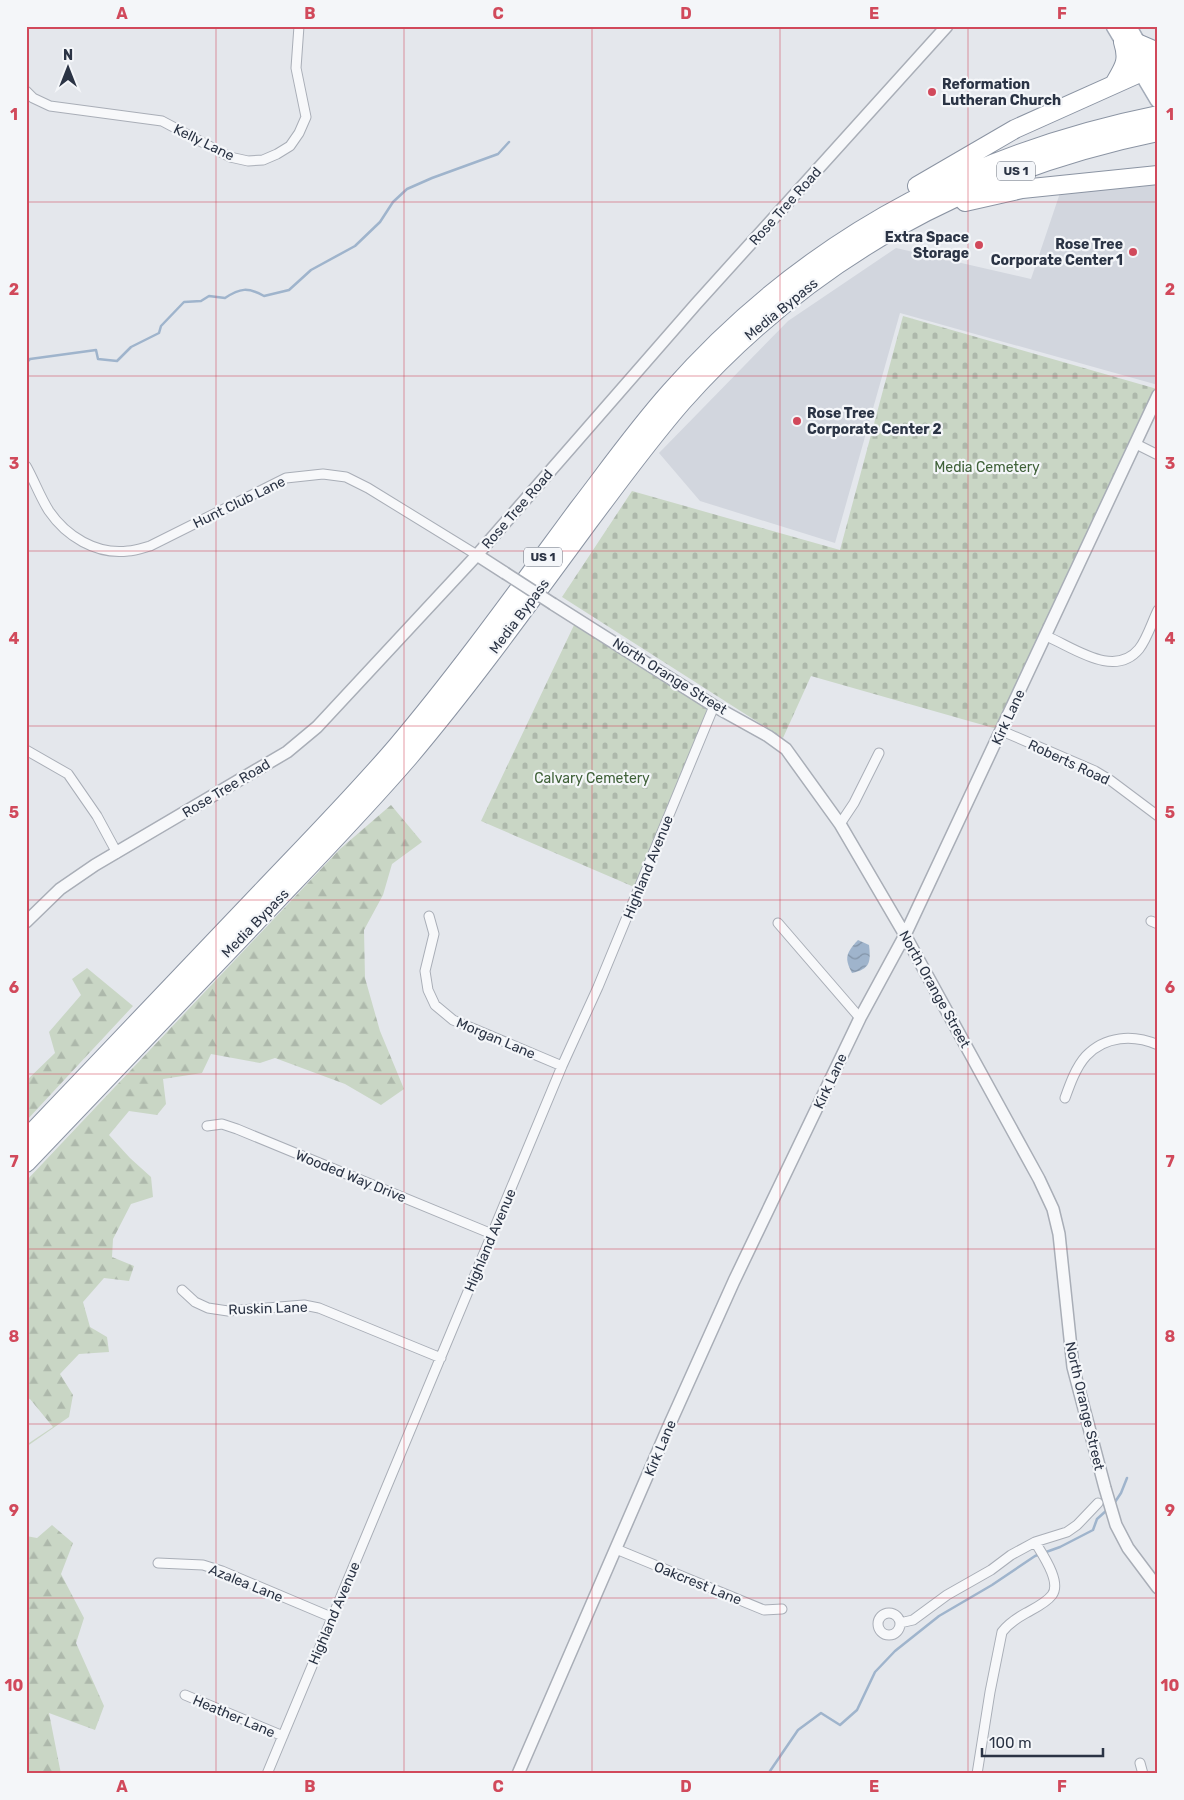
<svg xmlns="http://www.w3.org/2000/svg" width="1184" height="1800" font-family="Rubik,sans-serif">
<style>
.built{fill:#d2d6de}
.forest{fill:url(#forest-firs)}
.cemetery{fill:url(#cemetery-stones)}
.water{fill:url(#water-waves)}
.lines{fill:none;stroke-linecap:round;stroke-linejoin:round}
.stream{stroke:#9fb4cc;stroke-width:2.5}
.minor-casing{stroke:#a9aeb7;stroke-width:11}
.tertiary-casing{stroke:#a9aeb7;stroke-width:14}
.primary-casing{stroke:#a3abb8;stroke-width:18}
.motorway-casing{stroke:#8b94a3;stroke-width:20}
.minor{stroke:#f7f8fa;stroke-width:9}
.tertiary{stroke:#f7f8fa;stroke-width:11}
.primary{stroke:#fff;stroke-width:15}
.motorway{stroke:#fff;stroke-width:18}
.tertiary-bridge-casing{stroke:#a9aeb7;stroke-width:14;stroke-linecap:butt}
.tertiary-bridge{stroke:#f7f8fa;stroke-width:11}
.grid{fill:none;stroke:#d1495b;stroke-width:1;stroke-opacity:0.55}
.poi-dot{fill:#d1495b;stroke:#f4f6f9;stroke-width:2}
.labels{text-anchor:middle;stroke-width:4.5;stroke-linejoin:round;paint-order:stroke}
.shield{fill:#f4f6f9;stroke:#676e7b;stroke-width:1}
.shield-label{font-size:12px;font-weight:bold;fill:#2b3445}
.poi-label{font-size:14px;font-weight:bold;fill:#2b3445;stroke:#f4f6f9;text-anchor:start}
.street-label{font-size:14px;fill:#2b3445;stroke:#f4f6f9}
.park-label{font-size:14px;fill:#3f6138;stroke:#f4f6f9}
.neatline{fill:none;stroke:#d1495b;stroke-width:2}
.grid-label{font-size:16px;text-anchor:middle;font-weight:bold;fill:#d1495b}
</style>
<defs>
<pattern id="forest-firs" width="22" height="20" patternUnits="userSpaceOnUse" patternTransform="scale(1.25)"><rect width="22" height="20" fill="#c9d6c5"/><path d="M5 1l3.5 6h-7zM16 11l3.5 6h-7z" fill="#adb8ab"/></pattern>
<pattern id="cemetery-stones" width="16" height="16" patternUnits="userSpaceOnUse" patternTransform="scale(1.25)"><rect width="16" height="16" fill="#c9d6c5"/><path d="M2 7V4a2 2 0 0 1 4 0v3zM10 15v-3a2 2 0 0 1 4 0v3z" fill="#adb8ab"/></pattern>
<pattern id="water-waves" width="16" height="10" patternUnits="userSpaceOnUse" patternTransform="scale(1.25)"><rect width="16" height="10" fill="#9fb4cc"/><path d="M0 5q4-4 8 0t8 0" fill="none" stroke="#8293a7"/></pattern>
</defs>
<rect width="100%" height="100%" fill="#e4e7ec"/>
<path class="built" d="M1158 185V385L900 313 835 543 700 501 659 453 788 321 896 248 1031 279 1060 193Z"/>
<path class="forest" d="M391 805 422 842 392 864 383 895 364 930 365 978 380 1031 404 1089 381 1105 345 1084 275 1058 260 1063 211 1054 202 1073 163 1079 166 1104 157 1115 129 1111 109 1135 130 1158 151 1177 153 1197 131 1204 113 1239 112 1257 134 1266 129 1281 104 1278 83 1302 90 1327 107 1337 109 1352 79 1354 60 1374 73 1395 69 1417 26 1447V1445L53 1427 30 1399 26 1398V1181L340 849Z
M87 968 133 1006 26 1121V1081L55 1053 49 1032 81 995 72 979Z
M52 1525 73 1543 61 1574 84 1618 76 1643 104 1706 95 1730 49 1713 61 1774H26V1536L37 1538Z"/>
<path class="cemetery" d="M903 316 1157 389 997 729 811 676 783 738 562 597 632 491 840 550Z
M575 623 702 703 706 708 707 715 634 887 481 821Z"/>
<path class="water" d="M858 940 869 945C871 962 870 969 852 973 844 958 846 953 858 940Z"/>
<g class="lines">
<path class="stream" d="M26 363 30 359 96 350 98 359 117 361 131 347 159 333 161 326 184 302 201 301 209 296 225 298C240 288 248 287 264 296L289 290 311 270 355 246 380 222 393 202 407 189 432 178 498 154 509 142
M1113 1505 1121 1493 1127 1478
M768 1774 798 1730 821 1713 840 1725 857 1710 875 1672 895 1651 939 1616 992 1585 1035 1556 1060 1547 1093 1530 1097 1519 1107 1510"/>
<g class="minor-casing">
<path id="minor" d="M26 91 33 98 50 106 162 121 230 157 248 161 263 160 277 154 290 146 299 133 306 117 296 68 299 26
M1136 444 1158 455
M26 466C34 480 40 497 49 511 66 536 96 555 128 551 135 551 143 548 150 546L286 478 323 474 346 477 368 488 477 555
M1046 636C1073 647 1114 679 1139 649 1147 639 1152 622 1158 610
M1002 731 1095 771 1110 780 1158 816
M26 750 68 774 97 816 117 853
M840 824 854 803 879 753
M429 916 434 934 425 971 428 990 435 1005 453 1020 562 1066
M1151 921 1158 924
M778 923 860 1018
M1065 1098C1070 1084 1076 1067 1086 1056 1105 1036 1133 1034 1158 1045
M207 1126 222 1124 237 1129 492 1234
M182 1290 195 1302 208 1308 228 1311 304 1305 319 1308 441 1358
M616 1549 764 1610 782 1609
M158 1563 203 1565 222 1571 331 1617
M878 1624a11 11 0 1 1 22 0a11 11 0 1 1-22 0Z
M900 1623 913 1620 947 1595 991 1570 1011 1555 1035 1542 1067 1532 1077 1525 1098 1503
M185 1695 283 1736
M1140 1763 1143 1774
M267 1774 562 1066 598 987 714 706
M977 1774 990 1692 1002 1632C1009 1623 1017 1618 1026 1613 1035 1608 1046 1603 1052 1595 1062 1582 1042 1554 1035 1542"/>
</g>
<g class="tertiary-casing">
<path id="tertiary" d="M477 555 505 573
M553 604 714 706 768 736 786 749 840 824 905 935 1039 1179 1053 1209 1059 1234 1073 1367 1105 1488 1116 1525 1128 1548 1158 1588
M26 922 60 889 95 865 287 752 317 727 477 555 696 304 947 26
M518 1774 668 1428 734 1281 860 1018 905 935 1158 395"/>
</g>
<g class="primary-casing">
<path id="primary" d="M1114 26 1158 100
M1128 26 1158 79"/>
</g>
<g class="motorway-casing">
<path id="motorway" d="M1137 43 1158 52
M1114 84C1124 67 1129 61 1123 42
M917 186 1015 129 1151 68 1158 67
M965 202 1022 189 1158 175
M26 1139C100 1061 174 984 248 906 298 853 350 801 397 746 461 670 519 589 578 509 608 470 637 429 670 392 800 244 965 154 1158 115
M26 1163C102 1083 178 1003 254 924 306 869 359 815 409 757 473 681 531 600 590 520 620 480 649 440 682 402 811 257 969 171 1158 132"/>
</g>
<use href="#minor" class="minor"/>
<use href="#tertiary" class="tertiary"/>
<use href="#primary" class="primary"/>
<use href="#motorway" class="motorway"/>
<g class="tertiary-bridge-casing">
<path id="tertiary-bridge" d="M505 573 553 604"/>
</g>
<use href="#tertiary-bridge" class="tertiary-bridge"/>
</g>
<path class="grid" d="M216 26V1774M404 26V1774M592 26V1774M780 26V1774M968 26V1774M26 202H1158M26 376H1158M26 551H1158M26 726H1158M26 900H1158M26 1074H1158M26 1249H1158M26 1424H1158M26 1598H1158"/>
<g class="poi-dot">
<circle cx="932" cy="92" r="5"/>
<circle cx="979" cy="245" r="5"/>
<circle cx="1133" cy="252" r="5"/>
<circle cx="797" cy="421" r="5"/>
</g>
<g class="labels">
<g class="shield">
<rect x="997" y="161.5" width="38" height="19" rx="4"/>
<rect x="524" y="547.5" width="38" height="19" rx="4"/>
</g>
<g class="shield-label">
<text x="1016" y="175">US 1</text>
<text x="543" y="561">US 1</text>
</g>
<g class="poi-label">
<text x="942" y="89">Reformation<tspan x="942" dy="16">Lutheran Church</tspan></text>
<text x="969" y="242" text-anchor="end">Extra Space<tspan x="969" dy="16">Storage</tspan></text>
<text x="1123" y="249" text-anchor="end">Rose Tree<tspan x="1123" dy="16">Corporate Center 1</tspan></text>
<text x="807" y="418">Rose Tree<tspan x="807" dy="16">Corporate Center 2</tspan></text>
</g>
<g class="street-label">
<text transform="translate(204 142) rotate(26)" y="5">Kelly Lane</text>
<text transform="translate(785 206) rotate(-48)" y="5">Rose Tree Road</text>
<text transform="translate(781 309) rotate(-39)" y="5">Media Bypass</text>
<text transform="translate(239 502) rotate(-26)" y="5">Hunt Club Lane</text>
<text transform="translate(517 509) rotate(-49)" y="5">Rose Tree Road</text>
<text transform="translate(519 616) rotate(-53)" y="5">Media Bypass</text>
<text transform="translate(670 676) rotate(32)" y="5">North Orange Street</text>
<text transform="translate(1008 717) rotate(-65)" y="5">Kirk Lane</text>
<text transform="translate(1069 762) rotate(25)" y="5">Roberts Road</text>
<text transform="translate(226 788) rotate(-31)" y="5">Rose Tree Road</text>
<text transform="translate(648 867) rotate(-68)" y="5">Highland Avenue</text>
<text transform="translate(255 923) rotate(-46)" y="5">Media Bypass</text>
<text transform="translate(935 989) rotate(61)" y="5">North Orange Street</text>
<text transform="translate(496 1038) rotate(23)" y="5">Morgan Lane</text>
<text transform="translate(830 1081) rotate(-65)" y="5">Kirk Lane</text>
<text transform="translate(351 1176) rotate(22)" y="5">Wooded Way Drive</text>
<text transform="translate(490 1240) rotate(-67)" y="5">Highland Avenue</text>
<text transform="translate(268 1308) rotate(-2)" y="5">Ruskin Lane</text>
<text transform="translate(1085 1406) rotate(77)" y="5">North Orange Street</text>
<text transform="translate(660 1448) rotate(-67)" y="5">Kirk Lane</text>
<text transform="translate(246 1583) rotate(22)" y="5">Azalea Lane</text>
<text transform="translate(698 1583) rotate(22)" y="5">Oakcrest Lane</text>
<text transform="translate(334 1613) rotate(-67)" y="5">Highland Avenue</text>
<text transform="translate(234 1716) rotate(23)" y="5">Heather Lane</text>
</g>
<g class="park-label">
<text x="987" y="472">Media Cemetery</text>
<text x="592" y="783">Calvary Cemetery</text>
</g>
</g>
<rect width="1184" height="1800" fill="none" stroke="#f4f6f9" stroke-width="55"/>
<g transform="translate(68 68)" stroke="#f4f6f9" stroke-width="4" paint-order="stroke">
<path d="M0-4L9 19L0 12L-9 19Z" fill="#2b3445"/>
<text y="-8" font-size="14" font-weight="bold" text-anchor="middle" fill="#2b3445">N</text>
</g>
<path d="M982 1748v8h121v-8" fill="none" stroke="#2b3445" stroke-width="2.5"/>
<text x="989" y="1748" font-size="15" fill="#2b3445" stroke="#f4f6f9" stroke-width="4" paint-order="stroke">100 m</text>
<rect x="28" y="28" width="1128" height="1744" class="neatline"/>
<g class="grid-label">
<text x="122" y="19">A</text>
<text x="310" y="19">B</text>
<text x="498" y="19">C</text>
<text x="686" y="19">D</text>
<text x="874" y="19">E</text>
<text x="1062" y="19">F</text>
<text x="14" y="120">1</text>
<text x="1170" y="120">1</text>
<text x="14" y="295">2</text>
<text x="1170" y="295">2</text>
<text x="14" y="469">3</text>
<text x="1170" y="469">3</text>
<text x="14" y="644">4</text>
<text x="1170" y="644">4</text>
<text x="14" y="818">5</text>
<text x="1170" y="818">5</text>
<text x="14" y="993">6</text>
<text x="1170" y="993">6</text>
<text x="14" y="1167">7</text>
<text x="1170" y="1167">7</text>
<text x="14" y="1342">8</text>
<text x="1170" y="1342">8</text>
<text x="14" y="1516">9</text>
<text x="1170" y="1516">9</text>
<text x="14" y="1691">10</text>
<text x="1170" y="1691">10</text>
<text x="122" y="1792">A</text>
<text x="310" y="1792">B</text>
<text x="498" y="1792">C</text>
<text x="686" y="1792">D</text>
<text x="874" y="1792">E</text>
<text x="1062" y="1792">F</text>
</g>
</svg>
